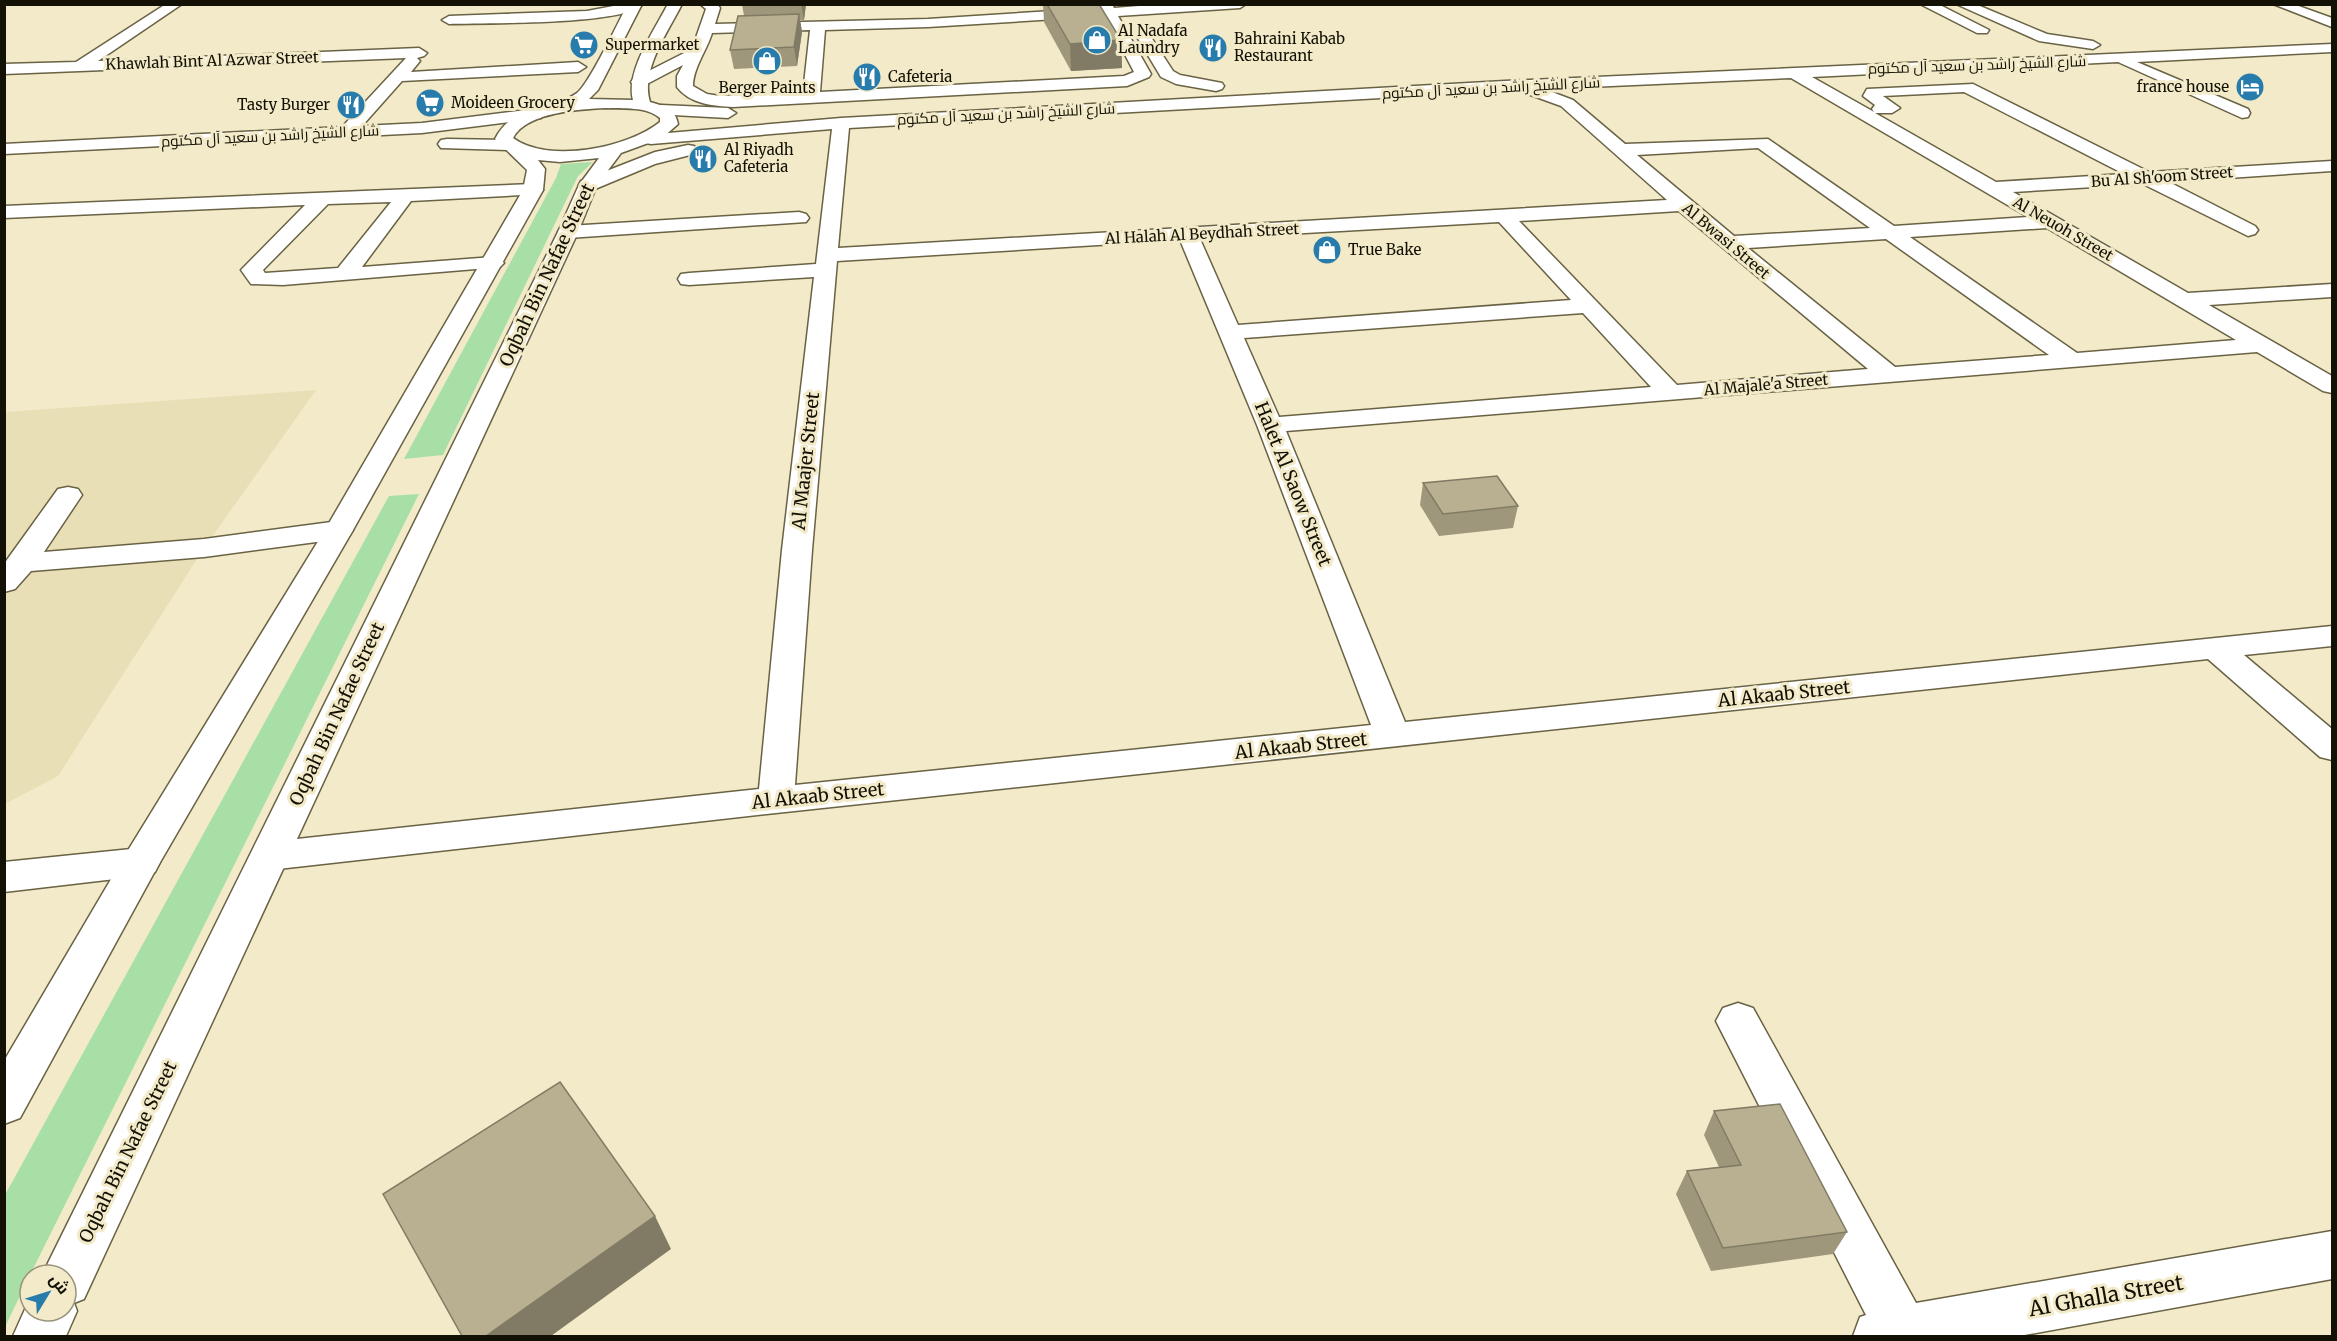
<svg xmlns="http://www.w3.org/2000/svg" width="2337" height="1341" font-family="Merriweather,Cairo,serif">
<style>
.built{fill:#e9dfb6}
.green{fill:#a8dfa7}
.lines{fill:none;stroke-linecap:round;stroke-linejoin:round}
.minor-casing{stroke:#696244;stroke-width:3}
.major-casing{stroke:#696244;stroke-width:3}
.minor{fill:#fff;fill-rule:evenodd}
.major{fill:#fff;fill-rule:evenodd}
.wall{fill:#9e977c}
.shaded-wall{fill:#817b65}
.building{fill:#b8b090;stroke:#817b65;stroke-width:1.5}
.labels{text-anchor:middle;stroke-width:6;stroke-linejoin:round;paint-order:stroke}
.far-poi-label{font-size:15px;fill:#131105;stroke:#f2eac8;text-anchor:start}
.far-street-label{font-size:15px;fill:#131105;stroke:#f2eac8}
.street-label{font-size:18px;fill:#131105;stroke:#f2eac8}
.near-street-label{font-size:21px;fill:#131105;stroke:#f2eac8}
</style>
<rect width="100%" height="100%" fill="#f2eac8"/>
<path class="built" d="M316 390 204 548 58 776 5 804V412Z"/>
<path class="green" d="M593 162 578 176 443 455 404 459 556 178 561 164Z
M419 494 30 1275 5 1327V1195L389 496Z"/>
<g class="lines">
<g class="minor-casing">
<path id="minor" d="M166 4H182L98 61 419 48 427 53 424 56 417 58 420 61 411 72 578 62 586 67 578 72 402 81 362 126 422 123 535 109 541 110 543 114 541 118 535 119 422 133 4 154V144L342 127 406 58 4 74V64L76 62Z
M624 4 642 5C623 25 482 23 449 24L442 20 449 16 587 11Z
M700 4 718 5 720 8 715 24 928 19 1100 8 1098 4H1112L1114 8 1164 4H1246L1240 8 1118 16 1151 74 1149 77 1127 86 733 107C713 106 690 104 677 87V76L683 65 645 85H633L631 82 633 79 692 49 706 9ZM1105 16 1134 72 1124 76 820 92 825 30 928 27ZM810 30 803 93 720 96 707 94 693 86C693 68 707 50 712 33Z
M1920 4H1938L1989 30 1987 33H1977Z
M1956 4H1975L2047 34 2093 41 2100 45 2093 49 2039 41Z
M2273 4H2293L2332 18V27Z
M1144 33 1149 34 1173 71 1180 75 1222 83 1224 86 1222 89 1216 91 1176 84 1161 77 1137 37Z
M2332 44V52L2137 62 2248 109 2250 113 2248 117 2242 118 2118 62 1812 77 1874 112 1872 109 1875 105 1863 96 1867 89 1973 84 2149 172 2332 161V171L2169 182 2255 226 2258 230 2255 234 2248 236 2143 184 2013 192 2188 293 2332 284V297L2209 305 2332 376V393L2323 391 2257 352 1286 431 1405 722 2332 626V646L2244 655 2332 729V760L2320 757 2208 659 776 813 269 870 255 866 250 856 255 846 269 842 759 789 782 550 814 277 689 285 681 284 678 279 681 274 689 273 816 264 832 129 651 144 645 143 642 139 645 135 841 118 1505 81ZM1791 78 2028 217 1894 226 1768 139 1625 144 1573 100 1544 89ZM1523 90 1525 93 1561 106 1667 200 838 248 849 128ZM1964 92 2124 174 1996 182 1875 113H1892L1900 108 1883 96ZM1758 148 1870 228 1734 236 1637 155ZM1679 211 1868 369 1677 385 1519 221ZM1499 222 1571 300 1238 325 1200 239ZM2047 228 2236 340 2077 353 1910 237ZM1886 239 2049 355 1895 367 1748 248ZM1180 240 1257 425 1371 725 795 785 812 550 837 261ZM1583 313 1651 387 1279 417 1244 338Z
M661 105 728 108 736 113 728 118 655 114 653 110Z
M447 139 508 140 514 141 517 145 514 149 508 150 441 148 438 144 441 140Z
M688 145 694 146 697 150 694 154 655 164 595 189H581L579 185 581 181 655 152Z
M533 184 540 186 543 190 540 194 411 201 362 267 493 257 500 259 504 263 500 267 283 285 251 284 241 270 305 205 4 218V206ZM391 202 338 268 265 273 263 270 328 204Z
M799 212 806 214 809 218 806 222 568 238 561 236 558 232 561 228 568 226Z
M68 487 78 489 82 495 44 552 204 539 339 521 349 524 353 530 349 536 339 539 204 557 31 571 15 589 4 592V564L58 489Z
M141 848 155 852 160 862 155 872 141 876 4 892V862Z
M1738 1003 1753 1008 1916 1303 2332 1231V1279L2019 1336H1853L1860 1317 1866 1315 1716 1021 1723 1008Z"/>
</g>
<g class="major-casing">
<path id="major" d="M628 4H642L598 90 589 99 633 100C625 72 655 29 668 4H682C668 32 640 70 650 102 664 106 675 108 678 124L662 138 621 153 597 185 578 232 84 1299 74 1303 77 1311 66 1336H13L30 1298V1311H66V1275H43L48 1263 558 232 579 185 599 158 560 162 538 160 545 169 543 190 353 530 155 871 20 1118 4 1124V1061L127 852 325 530 523 190 527 170 495 139C513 103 549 113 577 93 590 83 618 22 628 4ZM606 108C623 109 646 106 660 118V122C628 148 548 164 513 138 526 112 581 109 606 108Z"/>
</g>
<use href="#minor" class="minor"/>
<use href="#major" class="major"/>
</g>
<path class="wall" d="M742 4H806L804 20H800L802 32 797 66 734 69 730 50 744 16Z
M1043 4H1099L1121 40 1122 68 1071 71 1044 22Z
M1423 483 1518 506 1513 528 1439 536 1420 505Z
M1714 1111 1847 1232 1833 1254 1711 1271 1676 1194 1687 1171 1719 1167 1704 1135Z"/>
<path class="shaded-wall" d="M801 4H806L804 20Z
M799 14 802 32 797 66 794 47Z
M1121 40 1122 68 1071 71 1070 44Z
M655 1216 671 1249 551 1336H486Z"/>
<path class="building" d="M1047 4H1099L1121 40 1070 44Z
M799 14 794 47 730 50 738 16Z
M1497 476 1518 506 1443 514 1423 483Z
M560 1082 655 1216 486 1336H462L383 1194Z
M1780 1104 1847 1232 1723 1248 1687 1171 1741 1165 1714 1111Z"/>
<defs>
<g id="shop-disc" transform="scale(1.5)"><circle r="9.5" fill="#287cac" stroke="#f2eac8"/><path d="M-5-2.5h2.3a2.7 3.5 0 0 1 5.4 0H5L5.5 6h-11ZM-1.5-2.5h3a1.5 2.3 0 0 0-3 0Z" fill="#fff"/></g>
<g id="supermarket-disc" transform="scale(1.5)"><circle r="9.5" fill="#287cac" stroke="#f2eac8"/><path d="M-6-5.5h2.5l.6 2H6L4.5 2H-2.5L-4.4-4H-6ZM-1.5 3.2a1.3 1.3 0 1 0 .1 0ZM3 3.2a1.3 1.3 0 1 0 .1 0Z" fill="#fff"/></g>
<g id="restaurant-disc" transform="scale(1.5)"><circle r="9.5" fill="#287cac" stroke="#f2eac8"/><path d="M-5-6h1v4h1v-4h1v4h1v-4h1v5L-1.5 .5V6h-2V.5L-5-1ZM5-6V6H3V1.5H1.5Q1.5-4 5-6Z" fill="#fff"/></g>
<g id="hotel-disc" transform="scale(1.5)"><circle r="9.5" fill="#287cac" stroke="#f2eac8"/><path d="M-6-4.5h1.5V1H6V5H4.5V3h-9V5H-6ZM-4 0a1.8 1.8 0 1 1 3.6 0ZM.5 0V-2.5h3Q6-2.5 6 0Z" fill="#fff"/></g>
</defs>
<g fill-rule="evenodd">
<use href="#shop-disc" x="1097" y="40"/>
<use href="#supermarket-disc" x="584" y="45"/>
<use href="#restaurant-disc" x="1213" y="48"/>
<use href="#shop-disc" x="767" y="61"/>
<use href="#restaurant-disc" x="867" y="77"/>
<use href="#hotel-disc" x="2250" y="87"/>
<use href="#supermarket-disc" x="430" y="103"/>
<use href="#restaurant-disc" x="351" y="105"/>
<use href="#restaurant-disc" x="703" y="159"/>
<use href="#shop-disc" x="1327" y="250"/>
</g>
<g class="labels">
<g class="far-poi-label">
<text x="1118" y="36">Al Nadafa<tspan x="1118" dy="17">Laundry</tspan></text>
<text x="1234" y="44">Bahraini Kabab<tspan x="1234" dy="17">Restaurant</tspan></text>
<text x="605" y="50">Supermarket</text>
<text x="888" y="82">Cafeteria</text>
<text x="2229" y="92" text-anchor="end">france house</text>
<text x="767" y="93" text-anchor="middle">Berger Paints</text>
<text x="451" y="108">Moideen Grocery</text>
<text x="330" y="110" text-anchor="end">Tasty Burger</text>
<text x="724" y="155">Al Riyadh<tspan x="724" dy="17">Cafeteria</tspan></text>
<text x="1348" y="255">True Bake</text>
</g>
<g class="far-street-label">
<text transform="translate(212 61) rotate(-2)" y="5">Khawlah Bint Al Azwar Street</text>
<text transform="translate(1977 65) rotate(-2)" y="5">شارع الشيخ راشد بن سعيد آل مكتوم</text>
<text transform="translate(1491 88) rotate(-3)" y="5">شارع الشيخ راشد بن سعيد آل مكتوم</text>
<text transform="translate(1006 114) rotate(-3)" y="5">شارع الشيخ راشد بن سعيد آل مكتوم</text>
<text transform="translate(270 136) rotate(-3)" y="5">شارع الشيخ راشد بن سعيد آل مكتوم</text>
<text transform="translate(2162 177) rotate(-4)" y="5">Bu Al Sh'oom Street</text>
<text transform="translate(2063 229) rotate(30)" y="5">Al Neuoh Street</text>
<text transform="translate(1202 234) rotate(-3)" y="5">Al Halah Al Beydhah Street</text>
<text transform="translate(1726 241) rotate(40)" y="5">Al Bwasi Street</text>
<text transform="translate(1766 385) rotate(-5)" y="5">Al Majale'a Street</text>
</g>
<g class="street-label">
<text transform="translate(547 275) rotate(-65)" y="6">Oqbah Bin Nafae Street</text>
<text transform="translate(806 461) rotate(-84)" y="6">Al Maajer Street</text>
<text transform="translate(1293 484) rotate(68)" y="6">Halet Al Saow Street</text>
<text transform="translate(1784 694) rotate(-6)" y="6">Al Akaab Street</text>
<text transform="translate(337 714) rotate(-65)" y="6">Oqbah Bin Nafae Street</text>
<text transform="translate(1301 746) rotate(-6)" y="6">Al Akaab Street</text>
<text transform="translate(818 796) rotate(-6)" y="6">Al Akaab Street</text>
<text transform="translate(128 1152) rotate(-64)" y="6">Oqbah Bin Nafae Street</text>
</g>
<g class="near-street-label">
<text transform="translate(2106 1296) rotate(-10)" y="7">Al Ghalla Street</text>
</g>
</g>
<rect width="2337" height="1341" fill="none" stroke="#131105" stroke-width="12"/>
<g transform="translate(48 1293) rotate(52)"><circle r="28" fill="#f2eac8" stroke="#99937a" stroke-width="1.5"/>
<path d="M0-4.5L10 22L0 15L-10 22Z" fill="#287cac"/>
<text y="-9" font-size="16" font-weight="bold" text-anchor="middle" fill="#131105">ش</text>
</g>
</svg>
